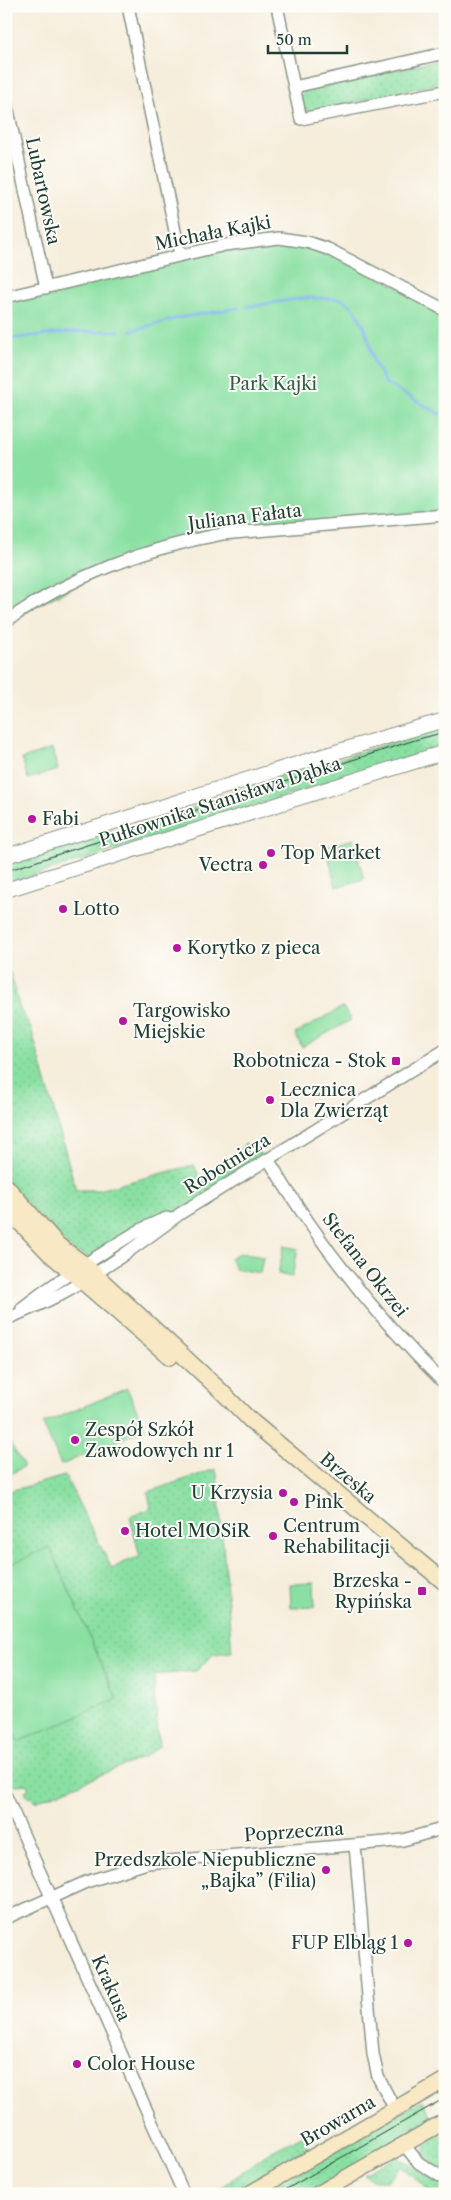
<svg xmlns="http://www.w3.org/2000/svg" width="451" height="2200" font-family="'Libre Caslon Text',serif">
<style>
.grass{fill:url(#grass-dots);stroke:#548e6c}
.green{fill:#8ae0a3;stroke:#548e6c}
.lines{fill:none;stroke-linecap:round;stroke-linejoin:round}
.stream{stroke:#7cb3eb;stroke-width:3}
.minor-casing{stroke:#8a9588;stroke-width:14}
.tertiary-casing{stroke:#8a9588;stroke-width:16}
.secondary-casing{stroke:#8a9588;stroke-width:18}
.minor{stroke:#fff;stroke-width:11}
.tertiary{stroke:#fff;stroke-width:14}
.secondary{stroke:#f8e8c3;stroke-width:15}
.tram{stroke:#1f3d34;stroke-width:1}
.poi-dot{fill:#b5179e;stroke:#fdfcf7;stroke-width:2}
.labels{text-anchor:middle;stroke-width:4;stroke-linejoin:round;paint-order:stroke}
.street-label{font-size:18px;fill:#1f3d34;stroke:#fdfcf7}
.park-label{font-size:18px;fill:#345e4a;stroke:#fdfcf7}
.poi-label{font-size:18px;fill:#1f3d34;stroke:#fdfcf7;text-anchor:start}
</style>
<defs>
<pattern id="grass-dots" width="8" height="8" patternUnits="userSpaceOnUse" patternTransform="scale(1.25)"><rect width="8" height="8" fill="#8ae0a3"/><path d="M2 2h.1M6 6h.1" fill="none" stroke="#77c18d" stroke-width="1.8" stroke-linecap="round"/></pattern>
</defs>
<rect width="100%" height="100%" fill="#fdfcf7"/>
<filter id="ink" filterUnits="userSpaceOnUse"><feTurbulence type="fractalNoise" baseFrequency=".02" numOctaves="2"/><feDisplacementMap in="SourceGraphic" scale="10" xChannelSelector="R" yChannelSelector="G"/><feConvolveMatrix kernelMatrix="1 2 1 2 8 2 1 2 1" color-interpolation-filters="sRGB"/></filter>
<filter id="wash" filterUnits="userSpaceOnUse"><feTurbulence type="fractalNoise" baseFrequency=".0096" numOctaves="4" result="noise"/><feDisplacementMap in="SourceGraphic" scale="20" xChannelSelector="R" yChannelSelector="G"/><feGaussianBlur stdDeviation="1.12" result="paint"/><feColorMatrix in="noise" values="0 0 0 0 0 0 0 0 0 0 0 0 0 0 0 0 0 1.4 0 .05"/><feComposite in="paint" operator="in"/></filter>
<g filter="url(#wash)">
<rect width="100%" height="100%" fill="#f6eddb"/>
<path class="grass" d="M445 59V82L309 112 303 108 300 96 306 90Z
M445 726V746L6 884V864L109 830 116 833 205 804 237 790Z
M10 972 20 1009 31 1028 76 1190H98L194 1165 200 1178 235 1158 245 1143 268 1159 95 1266 84 1254 74 1252 6 1181V973Z
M215 1469 217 1474 232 1652 214 1654 196 1671 155 1675 154 1691 159 1746 144 1757 35 1802 32 1796 28 1797 25 1791 29 1789 27 1784 7 1786 6 1492 65 1476 112 1569 124 1562 140 1557 130 1517 151 1508 148 1492Z
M423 2100 434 2121 308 2194H261Z
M445 2127V2147L441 2158 445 2159V2172C417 2155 420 2144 445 2127Z
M304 2135 308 2148 285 2161 266 2178 238 2194H213L268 2153Z
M397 2157 445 2186V2194H433L401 2166 387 2181H374L364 2174Z"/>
<path class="green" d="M307 242 445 310V515L222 534 124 562 6 621V297L225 245Z
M52 749 58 770 28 779 22 759Z
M353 839 364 879 336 887 326 847Z
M343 1007 351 1020 302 1047 295 1034Z
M284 1246 298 1249 292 1277 278 1274Z
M239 1253 263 1257 260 1273 235 1269 230 1258Z
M127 1388 145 1429 61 1465 43 1424Z
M8 1440 24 1466 6 1477V1441Z
M50 1547 117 1699 18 1742 6 1715V1566Z
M314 1583 315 1607 291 1608 290 1584Z"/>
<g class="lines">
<path class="stream" d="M247 307 303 298 342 299 354 308 365 328 374 362 385 383 445 417
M131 331 178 318 238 308
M6 339 72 332 119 331"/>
</g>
</g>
<g filter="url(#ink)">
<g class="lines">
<g class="minor-casing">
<path id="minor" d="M128 6 180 255
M277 6 294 87
M445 53 294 87 301 119 445 91
M6 101 46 288
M6 297 225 245 279 238 307 242 328 249 445 310
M6 621C70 577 146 548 222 534L445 515
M268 1159C317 1241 376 1317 445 1384
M22 1308C48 1287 75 1270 103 1253 123 1240 144 1226 167 1218
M9 1318C25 1311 40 1305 55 1297 99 1274 141 1243 181 1213L445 1050
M6 1796 184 2194
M355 1845 373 2054 378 2077 395 2109
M6 1918 86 1882 147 1863 386 1842 403 1840 445 1828
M404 2145 419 2163 445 2179"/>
</g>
<g class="tertiary-casing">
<path id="tertiary" d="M6 856C153 811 297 761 445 720
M6 890 445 752"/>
</g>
<g class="secondary-casing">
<path id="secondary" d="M6 1186 58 1245 84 1264 220 1390 250 1420 445 1583
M6 1208 49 1253 170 1357
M249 2194 445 2080
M318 2194 445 2121"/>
</g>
<use href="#minor" class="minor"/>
<use href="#tertiary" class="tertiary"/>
<use href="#secondary" class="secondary"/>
<path class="tram" d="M6 871 415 740 445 732
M278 2194 445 2098"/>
</g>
</g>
<g class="poi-dot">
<circle cx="32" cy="819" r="5"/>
<circle cx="271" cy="853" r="5"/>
<circle cx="263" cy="865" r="5"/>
<circle cx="63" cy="909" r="5"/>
<circle cx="177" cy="948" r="5"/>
<circle cx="123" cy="1021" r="5"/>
<rect x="391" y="1056" width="10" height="10" rx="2.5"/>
<circle cx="270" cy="1100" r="5"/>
<circle cx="75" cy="1440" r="5"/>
<circle cx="283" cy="1493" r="5"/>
<circle cx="294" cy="1502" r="5"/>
<circle cx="125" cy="1531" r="5"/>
<circle cx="273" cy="1536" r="5"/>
<rect x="417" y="1586" width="10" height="10" rx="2.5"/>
<circle cx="326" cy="1870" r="5"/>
<circle cx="408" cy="1943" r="5"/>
<circle cx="77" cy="2064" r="5"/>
</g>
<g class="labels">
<g class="street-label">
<text transform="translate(43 191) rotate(78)" y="6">Lubartowska</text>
<text transform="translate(213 233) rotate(-11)" y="6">Michała Kajki</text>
<text transform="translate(245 517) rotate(-7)" y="6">Juliana Fałata</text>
<text transform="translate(220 802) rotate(-18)" y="6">Pułkownika Stanisława Dąbka</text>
<text transform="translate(227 1164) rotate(-32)" y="6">Robotnicza</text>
<text transform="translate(365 1265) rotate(52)" y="6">Stefana Okrzei</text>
<text transform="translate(348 1478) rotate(40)" y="6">Brzeska</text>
<text transform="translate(294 1832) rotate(-4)" y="6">Poprzeczna</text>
<text transform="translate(111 1988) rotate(66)" y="6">Krakusa</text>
<text transform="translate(338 2121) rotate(-30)" y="6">Browarna</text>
</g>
<g class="park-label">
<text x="273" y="390">Park Kajki</text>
</g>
<g class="poi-label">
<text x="42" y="825">Fabi</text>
<text x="281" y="859">Top Market</text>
<text x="253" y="871" text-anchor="end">Vectra</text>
<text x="73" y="915">Lotto</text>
<text x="187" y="954">Korytko z pieca</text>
<text x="133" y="1017">Targowisko<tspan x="133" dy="21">Miejskie</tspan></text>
<text x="386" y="1067" text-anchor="end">Robotnicza - Stok</text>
<text x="280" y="1096">Lecznica<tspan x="280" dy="21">Dla Zwierząt</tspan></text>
<text x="85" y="1436">Zespół Szkół<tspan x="85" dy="21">Zawodowych nr 1</tspan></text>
<text x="273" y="1499" text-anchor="end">U Krzysia</text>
<text x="304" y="1508">Pink</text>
<text x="283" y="1532">Centrum<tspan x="283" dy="21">Rehabilitacji</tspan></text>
<text x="135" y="1537">Hotel MOSiR</text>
<text x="412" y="1587" text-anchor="end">Brzeska -<tspan x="412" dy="21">Rypińska</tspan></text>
<text x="316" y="1866" text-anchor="end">Przedszkole Niepubliczne<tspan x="316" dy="21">„Bajka” (Filia)</tspan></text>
<text x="398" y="1949" text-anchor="end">FUP Elbląg 1</text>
<text x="87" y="2070">Color House</text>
</g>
</g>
<rect width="451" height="2200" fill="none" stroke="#fdfcf7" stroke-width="25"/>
<path d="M268 45v8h79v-8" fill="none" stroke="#1f3d34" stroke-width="2.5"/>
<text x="276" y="45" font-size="15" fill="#1f3d34" stroke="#fdfcf7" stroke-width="4" paint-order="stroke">50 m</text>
</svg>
